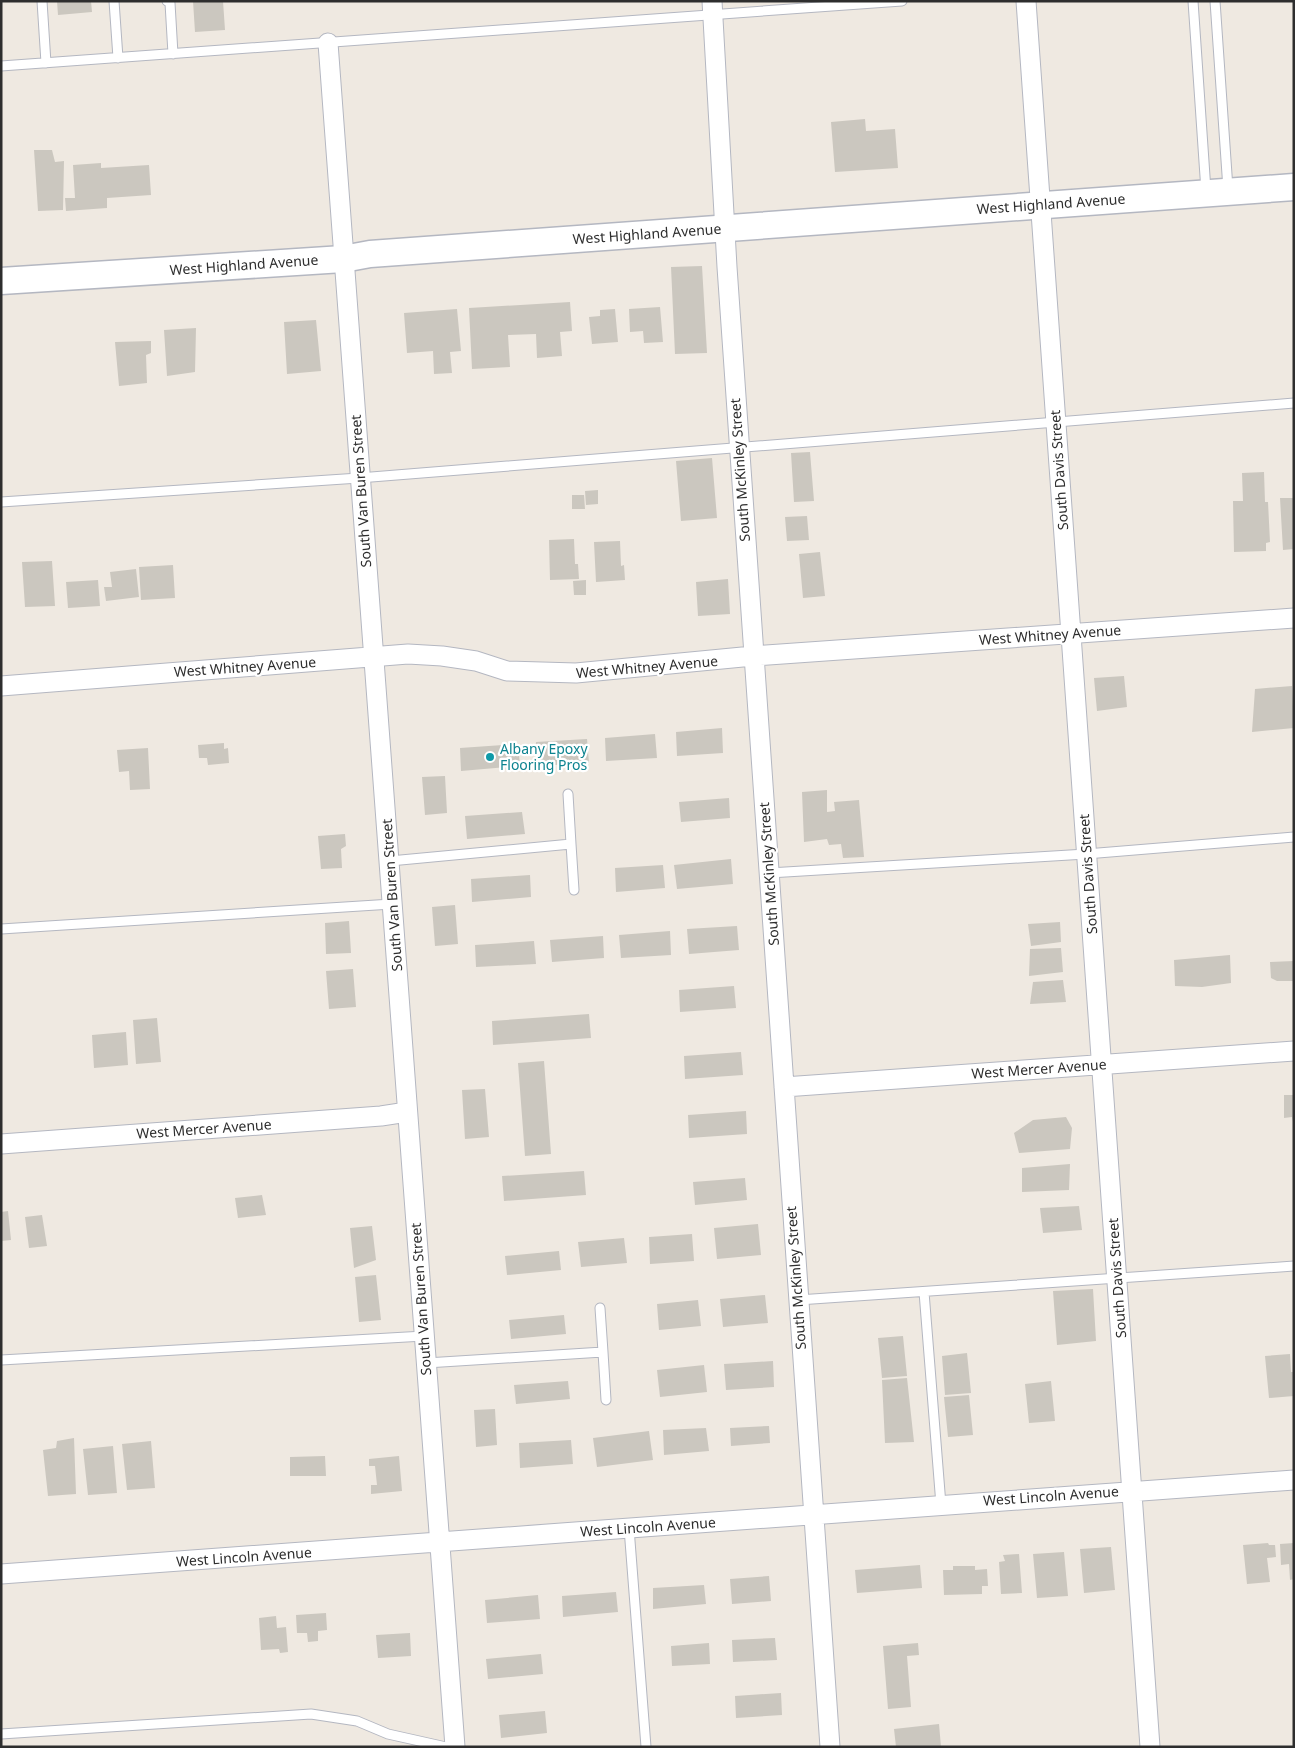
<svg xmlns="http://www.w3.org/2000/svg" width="1295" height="1748" font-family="'Noto Sans',sans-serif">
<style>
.building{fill:#cbc7bf}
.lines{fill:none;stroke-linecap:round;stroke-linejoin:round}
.lane-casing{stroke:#b4b7c1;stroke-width:11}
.street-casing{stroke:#b4b7c1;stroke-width:21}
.secondary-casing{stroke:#b4b7c1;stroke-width:29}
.lane{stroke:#fff;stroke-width:9}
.street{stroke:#fff;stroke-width:19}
.secondary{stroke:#fff;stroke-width:26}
.culture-dot{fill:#0f9aa8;stroke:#fff;stroke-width:2}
.labels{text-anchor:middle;stroke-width:4.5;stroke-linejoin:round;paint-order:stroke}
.street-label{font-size:14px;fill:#2e2e2e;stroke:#fff}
.culture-label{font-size:14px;fill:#0d838f;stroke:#fff;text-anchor:start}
</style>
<rect width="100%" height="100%" fill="#efe9e1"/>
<path class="building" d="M57 1H91L92 12 58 15Z
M193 1H223L225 30 195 32Z
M865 119 866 131 895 129 898 168 835 172 831 122Z
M34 150H52L55 162 64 161 63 210 38 211Z
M101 163V168L149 165 151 195 107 198V208L66 211 65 198H75L73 165Z
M702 266 707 353 675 354 671 267Z
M570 302 572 331 560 332 562 356 537 358 536 334 508 335 510 367 472 369 469 308Z
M660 307 663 342 644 343 643 331 630 332 629 309Z
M457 309 461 351 450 352 452 373 434 374 433 351 407 353 404 313Z
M615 309 618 342 592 344 589 317 600 316V310Z
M316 320 321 371 287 374 284 322Z
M196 328 195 372 167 376 164 330Z
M151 341V353L146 355 147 383 119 386 115 342Z
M810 452 814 501 794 502 791 453Z
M712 458 717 518 681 521 676 461Z
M1264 472 1265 502H1268L1270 542 1266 543V551L1234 552 1233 501H1243L1242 473Z
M598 490V504L586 505 585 491Z
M572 495H584L585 509H572Z
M1280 498H1294V549L1283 550Z
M807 516 809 540 787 541 785 517Z
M574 539 575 564H578L579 579 550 580 549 540Z
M620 541 621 566 624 565 625 580 596 582 594 542Z
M820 552 825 596 803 598 799 554Z
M52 561 55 606 25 607 22 562Z
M173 565 175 598 141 600 139 567Z
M136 569 139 597 106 601 104 587H112L110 572Z
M728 579 730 614 698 616 696 582Z
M98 580 100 606 68 608 66 582Z
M586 580V595H574L573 581Z
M1124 676 1127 707 1097 711 1094 678Z
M1292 686 1294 728 1252 732 1255 689Z
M722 728 723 753 677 756 676 732Z
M655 734 657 758 606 761 605 738Z
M587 739 589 763 537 766 536 742Z
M224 743V749L228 748 229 763 208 765 207 758H199L198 745Z
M518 744 520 766 461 771 460 748Z
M148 748 150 789 130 790 129 771 119 772 117 750Z
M445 776 447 813 425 815 422 777Z
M827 790V812L835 811 834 802 859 800 864 857 843 858 841 844 829 845 827 839 804 842 802 792Z
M729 798 730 818 681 822 679 802Z
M522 812 525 834 467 839 465 816Z
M345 834 346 846 341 849 342 868 321 869 318 836Z
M731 859 733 884 677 889 674 865Z
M663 865 665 888 616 892 615 868Z
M530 875 531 897 472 902 471 879Z
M455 905 458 944 435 946 432 907Z
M349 921 351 953 326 954 325 923Z
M1060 922 1061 942 1031 946 1028 924Z
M737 926 739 950 689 954 687 929Z
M670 931 671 955 621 958 619 935Z
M603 936 604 958 552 962 550 940Z
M534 941 536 964 476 967 475 945Z
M1061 948 1063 972 1029 976 1030 949Z
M1230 955 1231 983 1202 987 1175 986 1174 960Z
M1294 961V981H1277L1271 978 1270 962Z
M353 969 356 1007 329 1009 326 971Z
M1063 980 1066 1002 1030 1004 1033 982Z
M734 986 736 1008 680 1012 679 990Z
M589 1014 591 1038 493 1045 492 1021Z
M157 1018 161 1062 136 1064 133 1020Z
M126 1032 128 1065 94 1068 92 1035Z
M741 1052 743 1075 685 1079 684 1056Z
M544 1061 551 1154 525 1156 518 1063Z
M485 1089 489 1137 465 1139 462 1090Z
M1284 1095H1294V1126L1292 1117 1284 1118Z
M746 1111 747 1134 689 1138 688 1115Z
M1066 1117 1072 1128 1070 1149 1019 1153 1014 1133 1033 1120Z
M1070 1164 1069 1190 1022 1192V1168Z
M584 1171 586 1195 504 1201 502 1176Z
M745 1178 747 1200 695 1205 693 1182Z
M262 1195 266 1215 238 1218 235 1198Z
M1079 1206 1082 1230 1043 1233 1040 1208Z
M8 1211 11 1240 1 1241V1212Z
M42 1215 47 1246 29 1248 25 1217Z
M758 1224 761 1255 717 1259 714 1228Z
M372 1226 376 1260 354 1268 350 1228Z
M692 1234 694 1261 650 1264 649 1237Z
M624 1238 627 1263 581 1267 578 1242Z
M559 1251 561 1270 507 1275 505 1256Z
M376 1275 381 1320 359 1322 355 1277Z
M1093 1289 1096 1341 1057 1345 1053 1291Z
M765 1295 768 1323 723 1327 720 1299Z
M698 1300 701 1326 659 1330 657 1304Z
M564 1315 566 1334 511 1339 509 1320Z
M903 1336 907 1376 882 1378 878 1338Z
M967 1353 971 1393 945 1395 942 1356Z
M1290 1354 1291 1372H1294V1396L1269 1398 1265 1356Z
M773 1361 774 1387 726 1390 724 1364Z
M704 1365 707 1392 660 1397 657 1370Z
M907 1378 914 1442 885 1443 882 1380Z
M568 1381 570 1399 516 1404 514 1385Z
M1051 1381 1055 1421 1029 1423 1025 1384Z
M969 1395 973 1435 948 1437 944 1397Z
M495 1409 497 1445 476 1447 474 1410Z
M769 1426 770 1443 731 1446 730 1428Z
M706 1428 709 1451 664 1455 663 1430Z
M649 1431 653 1460 597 1467 593 1438Z
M74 1438 76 1494 48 1496 43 1450 56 1448 57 1441Z
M571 1440 573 1464 520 1468 519 1443Z
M151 1441 155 1488 127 1490 122 1444Z
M113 1446 117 1493 88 1495 83 1449Z
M325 1456 326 1476H290V1457Z
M399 1456 402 1491 371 1494V1485H377L375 1466H369V1459Z
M1268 1543 1269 1545H1275L1276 1557 1267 1558 1270 1582 1247 1584 1243 1545Z
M1294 1543V1579L1290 1580 1289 1564 1281 1565 1280 1544Z
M1111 1547 1115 1590 1084 1593 1080 1549Z
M1064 1552 1068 1596 1037 1598 1033 1554Z
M1019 1554 1022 1593 1001 1594 999 1562 1005 1561 1003 1555Z
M920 1565 922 1588 857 1593 855 1570Z
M953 1566H975V1570L987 1569 988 1586H982V1594L944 1595 943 1570H953Z
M769 1576 771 1601 732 1604 730 1579Z
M704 1585 706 1604 653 1609V1588Z
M616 1592 618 1612 563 1617 562 1596Z
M538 1595 540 1619 487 1623 485 1600Z
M326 1613 327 1630 318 1631V1641L308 1642 307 1633H297L296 1615Z
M276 1616 277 1628 286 1627 288 1652 280 1653 279 1649 261 1650 259 1618Z
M410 1633 411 1656 378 1658 376 1635Z
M775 1638 777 1660 733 1662 732 1640Z
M709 1643 710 1664 672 1666 671 1646Z
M918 1643 919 1655 907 1656 911 1707 888 1709 883 1646Z
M541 1654 543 1674 488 1679 486 1659Z
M781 1693 782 1715 736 1718 735 1696Z
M545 1711 547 1733 501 1738 499 1715Z
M939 1724 941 1747H896L894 1729Z"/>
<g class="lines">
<g class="lane-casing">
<path id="lane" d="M42 1 46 63
M114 1 118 58
M167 1 170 3 173 54
M1193 1 1206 191
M1215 1 1228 189
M1 66 902 1
M1 502 359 478 1294 403
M571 844 574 890
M390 861 571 844 568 794
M769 873 1086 854 1294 837
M1 929 392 904
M924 1292 941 1505
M798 1300 1294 1266
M603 1352 606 1400
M1 1360 424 1336
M426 1363 603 1352 600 1308
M629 1528 646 1747
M1 1734 311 1714 357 1721 388 1734 446 1747"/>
</g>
<g class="street-casing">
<path id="street" d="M712 1 727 267 830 1747
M1026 1 1150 1747
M328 43 455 1747
M1 686 408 654 442 656 476 661 507 671 576 673 753 656 1294 618
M784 1087 1294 1051
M1 1144 381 1116 407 1112
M1 1574C432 1544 863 1509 1294 1480"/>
</g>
<g class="secondary-casing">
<path id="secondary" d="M1 281 343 259 370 254 1294 187"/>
</g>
<use href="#lane" class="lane"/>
<use href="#street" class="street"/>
<use href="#secondary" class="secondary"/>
</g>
<circle class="culture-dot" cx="490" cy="757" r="5"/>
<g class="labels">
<g class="street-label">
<text transform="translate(1051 204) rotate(-4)" y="5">West Highland Avenue</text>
<text transform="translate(647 234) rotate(-4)" y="5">West Highland Avenue</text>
<text transform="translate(244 265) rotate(-4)" y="5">West Highland Avenue</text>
<text transform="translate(740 470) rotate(-94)" y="5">South McKinley Street</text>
<text transform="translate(1059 470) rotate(-94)" y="5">South Davis Street</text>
<text transform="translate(361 491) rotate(-94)" y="5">South Van Buren Street</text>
<text transform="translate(1050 635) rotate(-4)" y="5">West Whitney Avenue</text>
<text transform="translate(245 667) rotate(-4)" y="5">West Whitney Avenue</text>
<text transform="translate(647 667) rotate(-5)" y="5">West Whitney Avenue</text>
<text transform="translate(769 874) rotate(-94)" y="5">South McKinley Street</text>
<text transform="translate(1088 874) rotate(-94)" y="5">South Davis Street</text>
<text transform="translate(392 895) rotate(-94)" y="5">South Van Buren Street</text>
<text transform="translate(1039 1069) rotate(-4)" y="5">West Mercer Avenue</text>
<text transform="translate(204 1129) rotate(-4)" y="5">West Mercer Avenue</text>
<text transform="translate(796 1278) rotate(-94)" y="5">South McKinley Street</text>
<text transform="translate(1117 1278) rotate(-94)" y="5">South Davis Street</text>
<text transform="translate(421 1299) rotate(-94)" y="5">South Van Buren Street</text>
<text transform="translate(1051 1496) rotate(-4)" y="5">West Lincoln Avenue</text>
<text transform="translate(648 1527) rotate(-4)" y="5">West Lincoln Avenue</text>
<text transform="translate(244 1557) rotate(-4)" y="5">West Lincoln Avenue</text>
</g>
<g class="culture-label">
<text x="500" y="754">Albany Epoxy<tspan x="500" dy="16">Flooring Pros</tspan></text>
</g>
</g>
<rect width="1295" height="1748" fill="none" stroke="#2e2e2e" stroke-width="5"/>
</svg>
